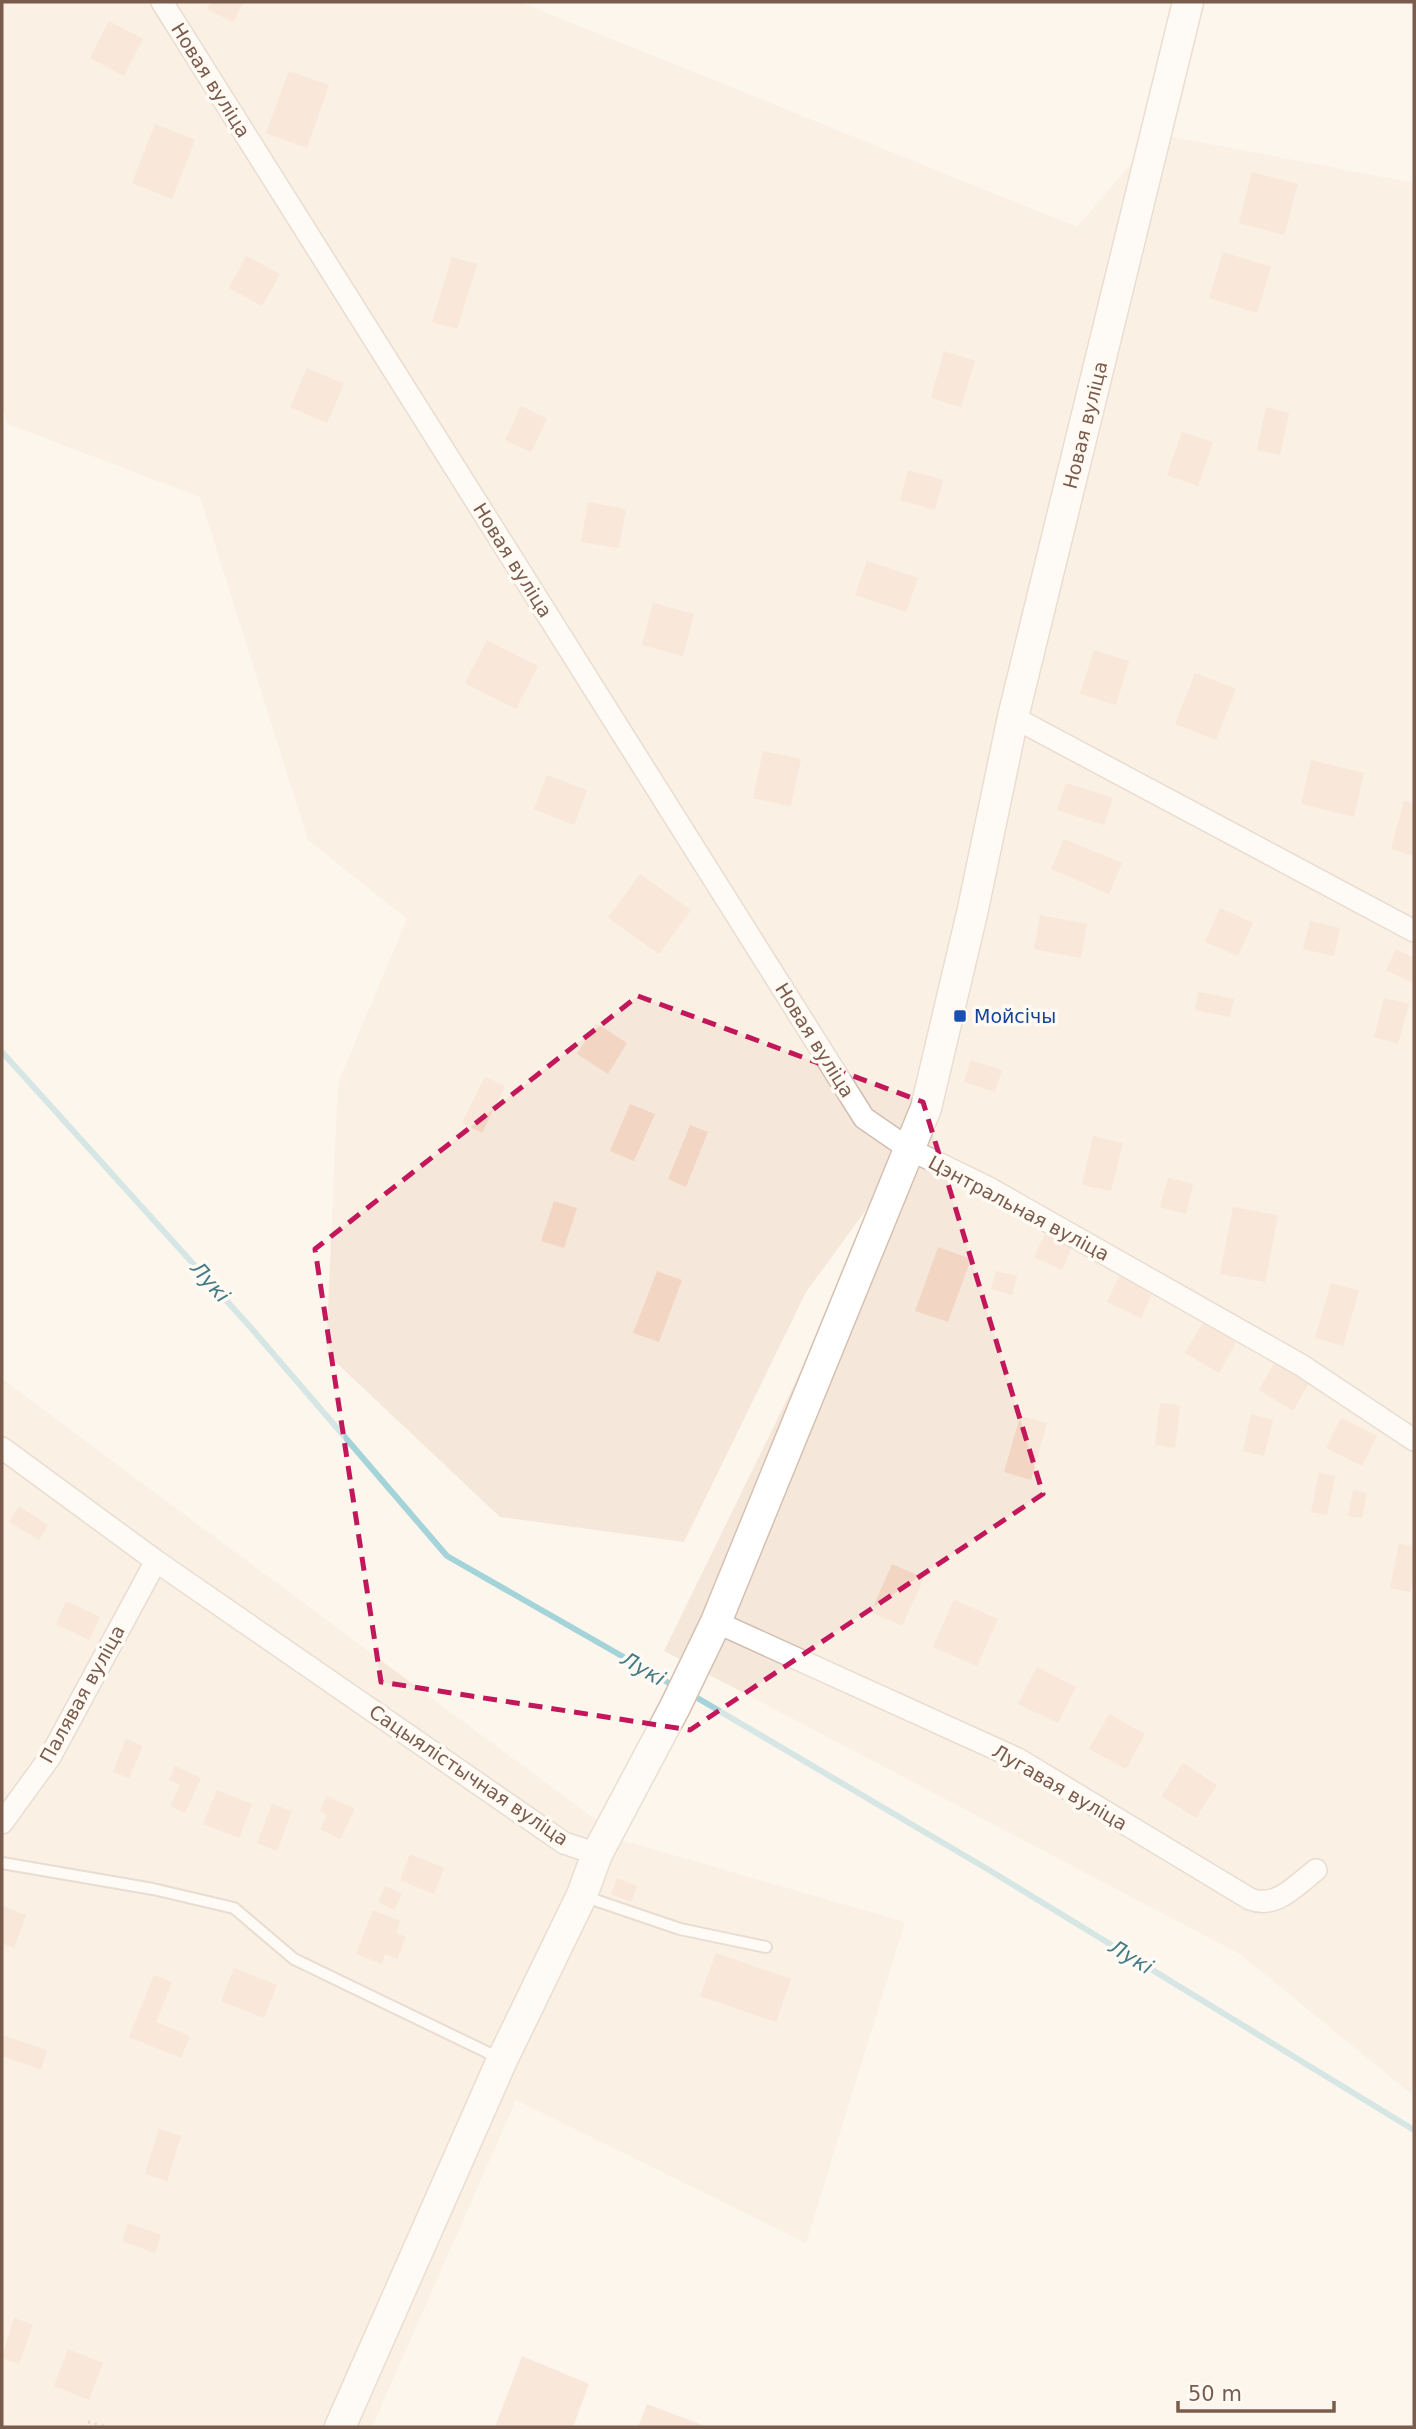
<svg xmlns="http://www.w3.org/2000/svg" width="1416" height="2429" font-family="'DejaVu Sans',sans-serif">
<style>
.residential{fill:#f5e8da}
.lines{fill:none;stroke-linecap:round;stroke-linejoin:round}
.stream{stroke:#a5d3da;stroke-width:6}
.building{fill:#f3d5c3}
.lane-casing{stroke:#d1beb0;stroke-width:14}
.street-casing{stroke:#d1beb0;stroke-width:24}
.secondary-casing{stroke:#d6c0b0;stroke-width:33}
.path{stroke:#d9b8a5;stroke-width:3.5;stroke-dasharray:2 5;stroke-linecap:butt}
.lane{stroke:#fff;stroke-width:10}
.street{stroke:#fff;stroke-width:21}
.secondary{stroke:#fff;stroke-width:30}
.marked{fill:none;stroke:#c2185b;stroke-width:5;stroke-dasharray:14 9;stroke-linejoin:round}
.transit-dot{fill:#1a4fb4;stroke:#fffaf3;stroke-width:2.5}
.labels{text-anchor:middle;stroke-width:7;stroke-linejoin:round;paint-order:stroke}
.street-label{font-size:19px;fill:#7a5c4d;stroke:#fffaf3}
.transit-label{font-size:19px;fill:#164399;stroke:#fffaf3;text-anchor:start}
.water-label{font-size:21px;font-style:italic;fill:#437c86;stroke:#fffaf3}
</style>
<rect width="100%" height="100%" fill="#fdf6ec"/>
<path class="residential" d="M2 2H520L1077 227 1157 134 1414 183V2096L1240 1954 664 1651 907 1154 806 1292 684 1542 500 1517 326 1353 338 1083 407 919 308 840 200 497 8 424 2 405Z
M2 1379 624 1841 905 1922 806 2243 516 2100 372 2427H2Z"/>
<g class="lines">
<path class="stream" d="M2 1052 252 1329 447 1556 676 1687
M689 1693 989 1870 1414 2130"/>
</g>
<path class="building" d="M211 2H244L233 22 207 9Z
M109 21 143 39 124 76 90 58Z
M289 71 329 85 307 148 266 133Z
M155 124 195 140 172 199 132 183Z
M1252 172 1298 184 1284 235 1239 223Z
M1223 252 1271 267 1257 313 1209 298Z
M246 256 280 274 262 306 229 288Z
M452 257 477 264 457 329 432 322Z
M944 351 975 361 961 407 931 398Z
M307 368 344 384 327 423 290 407Z
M521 406 547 419 531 452 505 440Z
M1266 407 1289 413 1280 455 1257 450Z
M1182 432 1213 442 1198 486 1167 475Z
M908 470 943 480 935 510 900 500Z
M588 502 626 509 619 548 581 542Z
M867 561 918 578 906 612 855 595Z
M653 603 694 614 683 656 642 645Z
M487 640 538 666 516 709 465 683Z
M1094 650 1129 661 1116 705 1080 694Z
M1195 673 1236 689 1216 740 1175 724Z
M763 751 801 759 791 806 753 798Z
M1311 760 1364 773 1354 817 1301 804Z
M547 775 587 790 574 825 534 809Z
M1066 783 1113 798 1104 825 1057 810Z
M1404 801 1414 804V856L1391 849Z
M1064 839 1122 863 1109 894 1051 869Z
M640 874 691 910 659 954 608 918Z
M1220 908 1253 923 1238 956 1205 942Z
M1040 915 1087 924 1081 958 1034 949Z
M1310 921 1340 928 1334 956 1303 949Z
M1396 949 1414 958V983L1386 970Z
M1198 992 1234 999 1230 1017 1195 1010Z
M1384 998 1409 1004 1398 1044 1374 1037Z
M596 1023 627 1043 608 1074 577 1054Z
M971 1060 1002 1070 995 1092 964 1082Z
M485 1077 505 1086 482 1133 462 1123Z
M630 1104 655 1114 634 1161 610 1151Z
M690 1125 708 1132 686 1187 668 1179Z
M1093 1136 1123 1143 1111 1191 1082 1185Z
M1168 1178 1193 1184 1186 1214 1160 1207Z
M554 1201 577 1208 564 1248 541 1241Z
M1233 1207 1278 1215 1265 1282 1220 1274Z
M1046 1232 1073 1244 1062 1270 1034 1257Z
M938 1247 971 1259 948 1322 915 1311Z
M657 1271 682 1280 659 1342 633 1333Z
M996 1271 1017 1276 1012 1295 991 1289Z
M1119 1276 1153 1292 1141 1318 1107 1302Z
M1331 1283 1359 1291 1343 1346 1315 1338Z
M1203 1323 1236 1342 1219 1373 1185 1353Z
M1275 1362 1309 1383 1293 1411 1259 1390Z
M1160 1403 1180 1405 1175 1448 1155 1445Z
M1251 1414 1273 1420 1264 1456 1243 1451Z
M1020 1416 1047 1423 1031 1480 1004 1472Z
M1341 1418 1377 1436 1362 1466 1326 1448Z
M1319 1473 1335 1476 1327 1515 1311 1512Z
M1353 1490 1367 1493 1362 1518 1348 1516Z
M19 1506 48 1525 39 1540 9 1522Z
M1399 1543 1414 1547V1575L1410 1592 1390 1588Z
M892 1564 924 1578 902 1626 871 1612Z
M954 1600 998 1619 977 1666 933 1647Z
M66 1601 100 1617 89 1640 56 1624Z
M1037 1667 1076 1687 1058 1723 1018 1704Z
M1109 1714 1145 1734 1126 1769 1089 1749Z
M126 1739 143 1746 129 1778 113 1772Z
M1183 1763 1217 1785 1196 1818 1162 1796Z
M175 1766 201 1778 185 1813 170 1806 180 1785 169 1780Z
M217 1790 252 1804 239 1838 203 1824Z
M327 1796 355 1809 340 1839 320 1829 327 1815 320 1811Z
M272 1804 292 1811 277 1851 257 1843Z
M410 1854 444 1868 434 1894 400 1880Z
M617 1878 637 1886 631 1902 611 1894Z
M385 1886 402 1894 394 1910 378 1902Z
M2 1906 26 1915 14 1948 2 1943Z
M373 1910 400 1921 396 1933 406 1937 397 1959 385 1954 382 1964 356 1954Z
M716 1953 791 1979 776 2022 700 1996Z
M234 1968 277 1985 264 2018 221 2001Z
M154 1975 172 1982 156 2022 190 2036 181 2058 129 2037Z
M2 2035 47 2050 41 2070 2 2056Z
M159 2129 181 2136 167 2181 145 2174Z
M128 2223 161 2235 155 2253 122 2241Z
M14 2318 33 2325 19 2364 2 2358Z
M68 2349 103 2363 89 2400 54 2386Z
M522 2356 589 2384 573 2427H495Z
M647 2404 707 2427H638Z"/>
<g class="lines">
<g class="lane-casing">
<path id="lane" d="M2 1863 153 1889 234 1908 294 1959 499 2058
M583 1896 680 1929 766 1947"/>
</g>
<g class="street-casing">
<path id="street" d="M162 2 864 1118 909 1149 987 1187 1301 1365 1414 1440
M1013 717 1414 931
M2 1448 156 1561 564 1843 597 1854
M716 1622 1018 1759 1250 1899C1276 1909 1295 1886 1316 1870
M2 1823 50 1757 156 1561"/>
</g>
<g class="secondary-casing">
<path id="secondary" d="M340 2427 502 2060 582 1895 597 1854 675 1707 716 1622 926 1108 973 909 1013 717 1188 2"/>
</g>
<path class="path" d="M88 2422 106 2427"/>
<use href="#lane" class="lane"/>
<use href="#street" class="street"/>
<use href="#secondary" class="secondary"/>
</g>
<path d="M0 0H1416V2429H0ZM638 996 923 1102 1043 1494 690 1730 381 1682 315 1249Z" fill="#fdf6ec" fill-opacity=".55" fill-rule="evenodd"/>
<path class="marked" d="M638 996 923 1102 1043 1494 690 1730 381 1682 315 1249Z"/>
<rect class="transit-dot" x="953" y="1009" width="14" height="14" rx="3.5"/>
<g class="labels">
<g class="street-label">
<text transform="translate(211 80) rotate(58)" y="7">Новая вуліца</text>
<text transform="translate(1085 425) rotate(-76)" y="7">Новая вуліца</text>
<text transform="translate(513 560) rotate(58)" y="7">Новая вуліца</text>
<text transform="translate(815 1040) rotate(58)" y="7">Новая вуліца</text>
<text transform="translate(1019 1208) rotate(28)" y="7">Цэнтральная вуліца</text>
<text transform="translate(82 1694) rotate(-61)" y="7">Палявая вуліца</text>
<text transform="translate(469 1775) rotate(34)" y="7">Сацыялістычная вуліца</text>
<text transform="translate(1060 1787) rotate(30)" y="7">Лугавая вуліца</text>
</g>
<g class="transit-label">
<text x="974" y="1023">Мойсічы</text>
</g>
<g class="water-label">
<text transform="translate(210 1282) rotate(48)" y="7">Лукі</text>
<text transform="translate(643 1669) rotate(30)" y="7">Лукі</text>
<text transform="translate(1131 1957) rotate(31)" y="7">Лукі</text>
</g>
</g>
<rect width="1416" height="2429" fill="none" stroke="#7a5c4d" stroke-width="7"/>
<path d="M1178 2401v10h156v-10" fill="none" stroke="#7a5c4d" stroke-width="3.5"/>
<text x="1188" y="2401" font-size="21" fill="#7a5c4d" stroke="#fffaf3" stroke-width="5" paint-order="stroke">50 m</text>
</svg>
